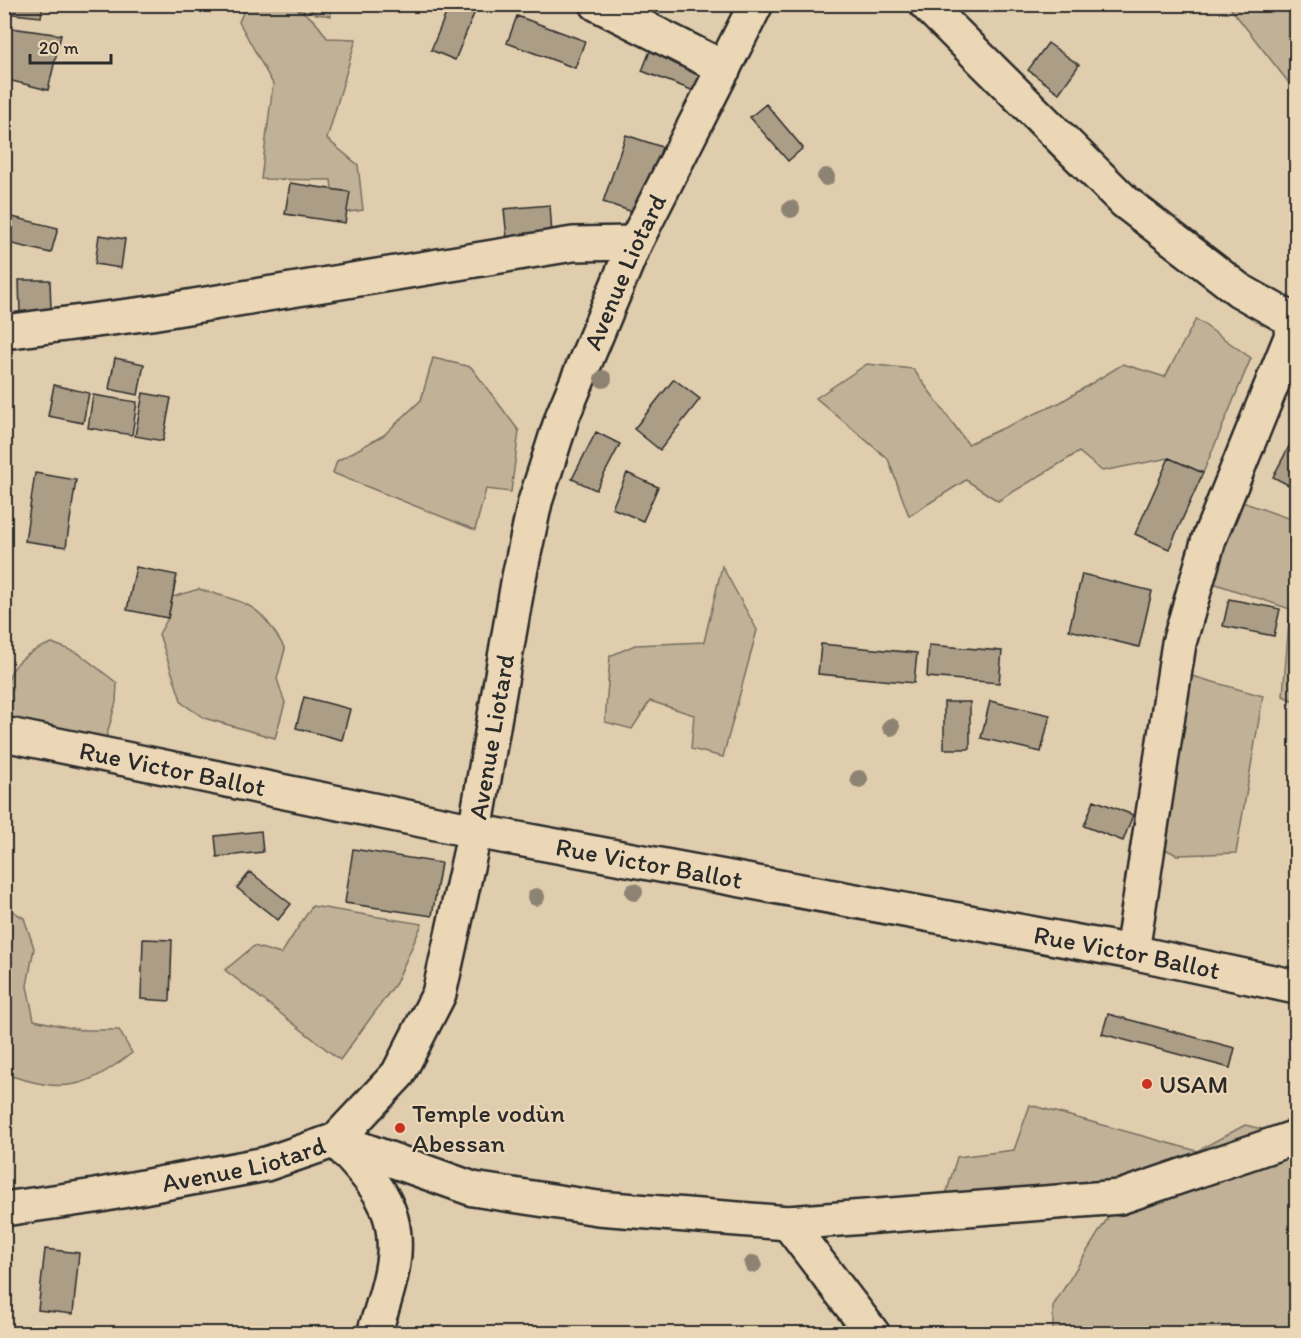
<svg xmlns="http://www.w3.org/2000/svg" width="1301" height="1338" font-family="Itim,sans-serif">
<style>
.green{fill:#c1b297;stroke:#766e61;stroke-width:1.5}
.building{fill:#ab9d86;stroke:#2b2b2b;stroke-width:1.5}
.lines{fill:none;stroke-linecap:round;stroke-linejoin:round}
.minor-casing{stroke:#2b2b2b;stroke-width:38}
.major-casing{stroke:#2b2b2b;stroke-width:38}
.minor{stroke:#ebd7b5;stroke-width:33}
.major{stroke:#ebd7b5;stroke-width:33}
.tree{fill:#8d8372}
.poi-dot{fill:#c8321e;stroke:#ebd7b5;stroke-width:2}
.labels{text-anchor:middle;stroke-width:4.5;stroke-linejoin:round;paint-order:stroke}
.street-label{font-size:26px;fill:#2b2b2b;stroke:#ebd7b5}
.poi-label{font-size:26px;fill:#2b2b2b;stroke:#ebd7b5;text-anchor:start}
</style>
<rect width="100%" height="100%" fill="#e0cdad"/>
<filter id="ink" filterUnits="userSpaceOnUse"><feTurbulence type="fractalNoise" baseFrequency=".0167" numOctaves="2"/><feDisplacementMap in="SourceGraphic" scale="12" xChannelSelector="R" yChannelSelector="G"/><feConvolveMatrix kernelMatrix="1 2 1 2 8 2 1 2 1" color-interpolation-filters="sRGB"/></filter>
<g filter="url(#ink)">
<path class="green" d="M246 5C286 5 304 1 327 38L356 39 327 139 358 165 363 210 335 214 331 180 261 179 273 84 239 22Z
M304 5H330L331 16 316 14Z
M1228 5H1296V74L1289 83Z
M1196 319 1251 358 1203 473 1169 458 1102 471 1079 452 998 501 966 480 909 516 888 459 816 398 867 364 913 369 968 444 1061 402 1123 364 1165 377Z
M433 358 471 367 519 431 511 492 486 489 475 530 333 473 337 461 384 435 421 400Z
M1234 499 1296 521V702L1283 696 1290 609 1204 580Z
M722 566 757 630 723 757 691 749 694 715 650 701 632 729 605 722 610 656 635 645 704 642Z
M199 589C249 604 259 602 285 649L277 679 285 703 275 738 204 718 182 703 159 634 168 618 172 597Z
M52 643 78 653 117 683 116 702 104 745 5 723C4 680 6 659 52 643Z
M1174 671 1263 696 1236 853 1177 855 1149 841Z
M4 906 24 918 34 948 27 986 34 1020 81 1030H119L132 1053C83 1090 64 1093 5 1074Z
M312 906 422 924 396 983 340 1060 225 970 254 946 281 954Z
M1030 1105 1197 1151 1245 1125 1296 1137V1333H1053V1306L1120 1198 941 1212 957 1157 1014 1150Z"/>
<path class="building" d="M4 4H43L41 17 4 13Z
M450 4H478L455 60 431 50Z
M517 16 585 41 575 68 507 43Z
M4 27 61 35 48 90 4 79Z
M1048 43 1079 65 1059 93 1028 70Z
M650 51 710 73 702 94 642 71Z
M766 104 803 148 788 161 750 117Z
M626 135 662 147 639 214 603 202Z
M290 183 350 192 345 223 285 214Z
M550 205 552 235 507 239 504 209Z
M4 215 58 228 51 253 4 242Z
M99 235 125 239 121 268 95 264Z
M19 280H50L51 311 20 313Z
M115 358 144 364 138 395 109 389Z
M674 379 700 399 660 450 634 429Z
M54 385 89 393 83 423 48 416Z
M143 393 171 398 163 441 135 436Z
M93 395 137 402 132 435 88 428Z
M596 432 620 444 596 490 572 479Z
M1294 437 1296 438V489L1273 477Z
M1169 458 1203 473 1169 549 1135 534Z
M35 473 76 480 66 547 25 541Z
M627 473 658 487 643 521 612 508Z
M136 567 177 575 168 618 127 610Z
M1082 574 1152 591 1139 647 1069 630Z
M1229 599 1280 609 1274 636 1223 626Z
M821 644 917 653 914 683 818 674Z
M929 645 1002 651 999 683 927 677Z
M304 697 350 709 342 740 296 728Z
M990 701 1050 715 1041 752 981 738Z
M944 702H970V749H944Z
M1094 800 1133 815 1123 841 1084 826Z
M261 831 263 852 217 857 215 836Z
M353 849 441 863 432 916 345 903Z
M250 872 291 904 278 920 237 888Z
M143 939 172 940 170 1001 141 999Z
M1108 1014 1235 1048 1230 1068 1102 1034Z
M45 1249 79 1253 73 1314 38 1310Z"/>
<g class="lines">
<g class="minor-casing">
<g id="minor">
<path d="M597 4 724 68"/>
<path d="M926 4 1125 202 1239 290 1296 322"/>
<path d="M4 332 151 313 573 244 635 243"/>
<path d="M1132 952 1179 643 1209 539 1296 325"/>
<path d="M336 1140 473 1189 598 1208 788 1223 1120 1197 1296 1137"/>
<path d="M337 1141C351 1158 370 1176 381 1195 408 1240 388 1288 374 1334"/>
<path id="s1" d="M4 1209 95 1196 266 1164 336 1140 398 1074 439 994 475 831 519 577 535 502 563 415 635 243 756 4"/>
<path d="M788 1223 873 1334"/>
</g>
</g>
<g class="major-casing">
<g id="major">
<path id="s2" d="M4 734 475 831 1132 952 1296 987"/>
</g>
</g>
<use href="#minor" class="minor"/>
<use href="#major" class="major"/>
</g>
<g class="tree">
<circle cx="826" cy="177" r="9"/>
<circle cx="791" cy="209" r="9"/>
<circle cx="603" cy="379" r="9"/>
<circle cx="891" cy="727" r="9"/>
<circle cx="859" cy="779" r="9"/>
<circle cx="634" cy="892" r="9"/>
<circle cx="536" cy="897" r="9"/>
<circle cx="753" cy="1264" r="9"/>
</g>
</g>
<g class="poi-dot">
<circle cx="1147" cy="1084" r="6"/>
<circle cx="400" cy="1128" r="6"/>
</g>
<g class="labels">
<g class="street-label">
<text dy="9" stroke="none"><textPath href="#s1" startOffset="1269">Avenue Liotard</textPath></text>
<text dy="9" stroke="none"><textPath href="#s1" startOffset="783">Avenue Liotard</textPath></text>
<text dy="9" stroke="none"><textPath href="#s2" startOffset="172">Rue Victor Ballot</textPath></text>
<text dy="9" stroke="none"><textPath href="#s2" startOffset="658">Rue Victor Ballot</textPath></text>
<text dy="9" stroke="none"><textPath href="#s2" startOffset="1144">Rue Victor Ballot</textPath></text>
<text dy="9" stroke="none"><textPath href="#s1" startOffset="244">Avenue Liotard</textPath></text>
</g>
<g class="poi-label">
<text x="1159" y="1093">USAM</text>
<text x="412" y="1122">Temple vodùn<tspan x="412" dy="30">Abessan</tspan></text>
</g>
</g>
<rect width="1301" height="1338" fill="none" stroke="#ebd7b5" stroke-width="24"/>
<rect x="12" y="12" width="1277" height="1314" fill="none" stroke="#2b2b2b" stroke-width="2" filter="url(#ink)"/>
<path d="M30 54v9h81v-9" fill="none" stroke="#2b2b2b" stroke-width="3"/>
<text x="39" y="54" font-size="18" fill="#2b2b2b" stroke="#ebd7b5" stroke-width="4.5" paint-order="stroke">20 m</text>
</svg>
